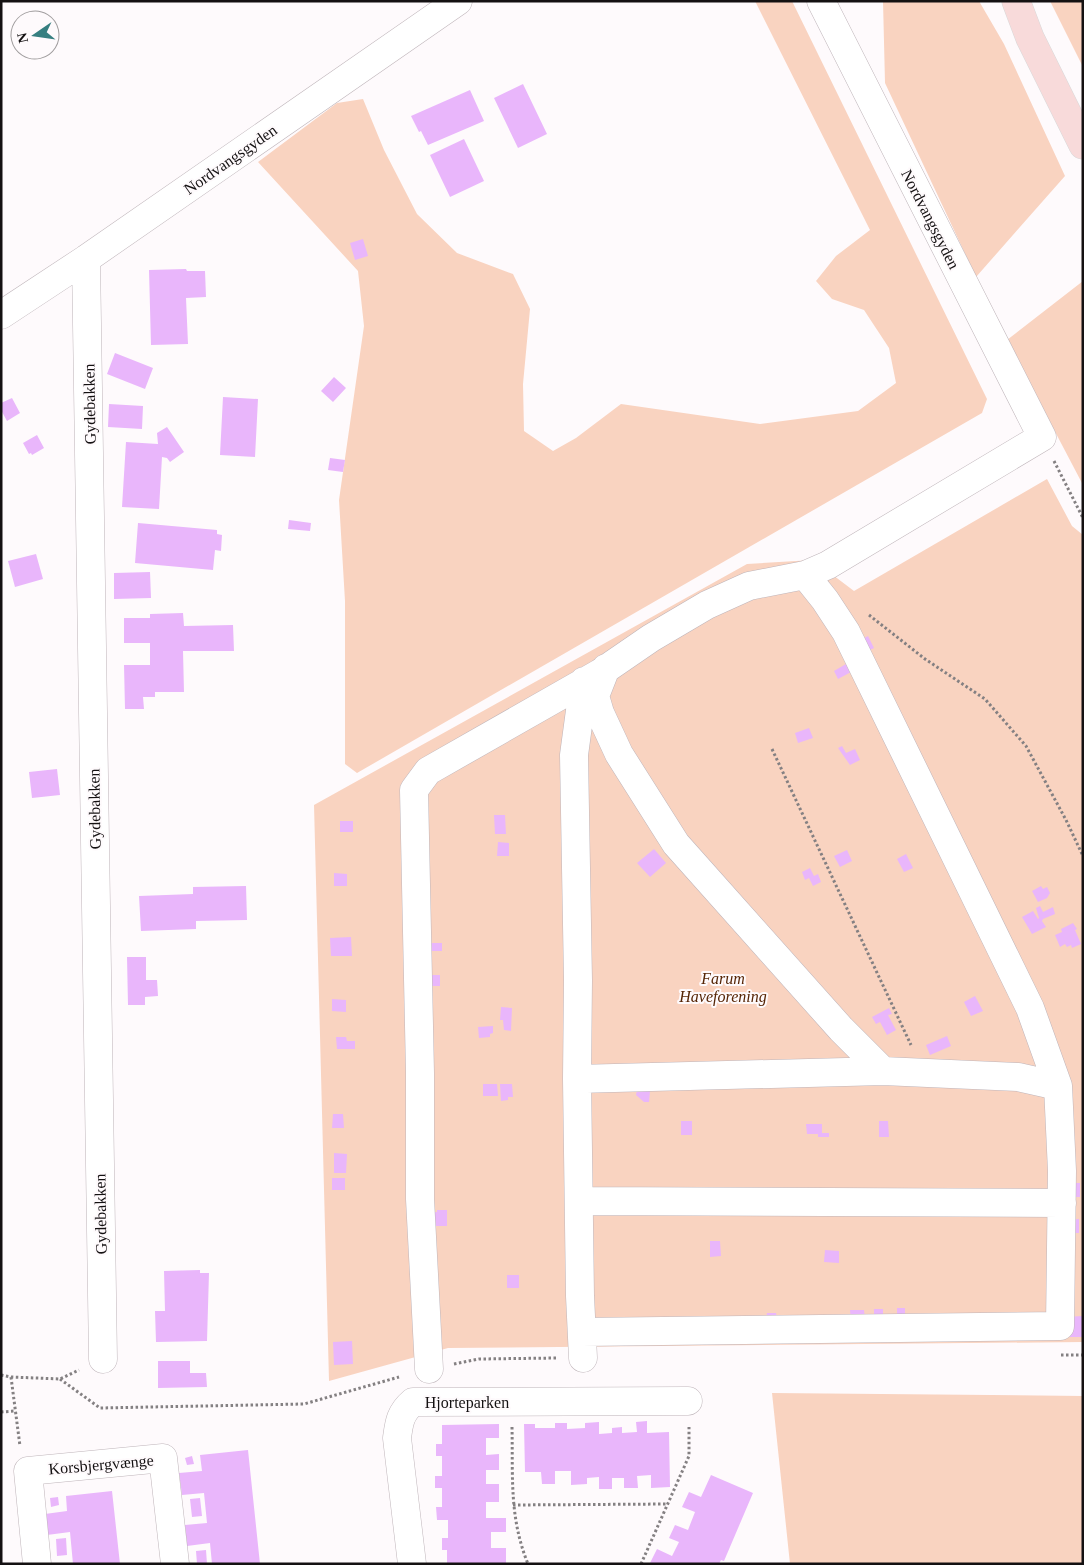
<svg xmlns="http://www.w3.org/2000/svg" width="1084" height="1565" font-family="'Times New Roman',serif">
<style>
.green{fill:#f9d3c0}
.building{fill:#e9b6fb}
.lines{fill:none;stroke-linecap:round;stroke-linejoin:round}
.minor-casing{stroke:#bfb5ba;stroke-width:29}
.major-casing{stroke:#d9d9d9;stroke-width:29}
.path{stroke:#848082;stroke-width:3;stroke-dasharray:2.5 2.5;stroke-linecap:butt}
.minor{stroke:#fff;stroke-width:28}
.major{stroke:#f8dada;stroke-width:28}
.labels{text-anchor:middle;stroke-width:4;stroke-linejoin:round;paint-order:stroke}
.street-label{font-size:16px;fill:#141112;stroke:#fefafc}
.park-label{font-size:16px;font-style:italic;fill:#562505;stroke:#fefafc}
</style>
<rect width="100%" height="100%" fill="#fefafc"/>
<path class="green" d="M755 1H792L987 399 982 413 357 773 345 764V601L339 500 364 326 358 271 258 162 337 103 363 99 384 150 417 214 457 253 513 274 530 309 523 384 524 431 553 451 576 438 621 404 760 424 858 411 896 383 889 348 864 310 832 299 816 281 836 256 870 230Z
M883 1H979L1004 44 1065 176 976 277 885 83Z
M1050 1H1083V67Z
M1083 281V485L1007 340Z
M1047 479 1072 526 1083 535V1342L448 1348 329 1381 314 805 747 564 813 560 854 591Z
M772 1393 1083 1396V1564H790Z"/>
<path class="building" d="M523 84 547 134 518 148 494 98Z
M470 90 484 121 428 145 421 131 419 132 411 116Z
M464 139 484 181 450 197 430 155Z
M363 239 368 256 355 260 350 243Z
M186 269 187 271H205L206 297 186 298 188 344 151 345 149 270Z
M115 353 153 368 145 389 107 374Z
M334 377 346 388 333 402 321 391Z
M223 397 258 399 255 457 220 455Z
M12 398 20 413 7 421 1 410V403Z
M109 404 143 406 142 429 108 427Z
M167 427 184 452 170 462 167 458 162 457 159 509 122 507 126 442 158 444 157 433Z
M37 435 44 448 32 455 31 453 29 454 23 443Z
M330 458 345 460 343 472 328 470Z
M289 520 311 523 310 531 288 529Z
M138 523 217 530V534L222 535 221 551 215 550 213 570 135 563Z
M36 554 43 579 15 587 8 561Z
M150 572 151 598 114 599V573Z
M183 613 184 626 233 625 234 651H183L184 692H155V697H143L144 709H125L124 665H150V643H124V618H150V614Z
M868 636 874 648 865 652 859 641Z
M846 664 851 672 838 679 834 671Z
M809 728 813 738 798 743 795 733Z
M842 746 846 753 855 749 860 760 850 765 838 748Z
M57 769 60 795 32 798 29 772Z
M494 815H505L506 834H495Z
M340 821H353V832H340Z
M498 842 509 843V856H497Z
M654 849 666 863 650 877 637 863Z
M847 850 852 861 840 867 834 856Z
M906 854 913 868 904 872 897 859Z
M810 868 814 876 818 874 821 882 813 886 809 878 805 880 802 872Z
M334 873 347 874V886H334Z
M246 886 247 920 196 921V929L141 931 139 896 193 894V887Z
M1041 886 1043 889 1047 887 1050 893 1047 898 1038 902 1032 891Z
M1040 906 1043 912 1053 907 1055 914 1043 919 1042 921 1046 927 1032 934 1022 917 1033 911 1038 919 1039 918 1036 908Z
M1073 923 1077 929 1075 930 1081 944 1072 948 1071 945 1067 947 1065 944 1060 947 1055 935 1062 932 1061 929Z
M351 937 352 956H331L330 938Z
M430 943H442V951H430Z
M127 957H146V980H157L158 996 145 997V1005H128Z
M420 975H440V986H420Z
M975 996 983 1011 971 1016 964 1002Z
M332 999 346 1000V1012L332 1011Z
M501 1007 512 1008 511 1031 504 1030 503 1020H500Z
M889 1008 892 1014 888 1015 896 1030 887 1035 880 1022 876 1024 872 1017Z
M493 1026V1033L490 1034V1037L479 1038 478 1027Z
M947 1036 951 1046 930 1055 926 1045Z
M336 1037H346L347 1041H355V1049H337Z
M483 1084H497L498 1096H483Z
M500 1084H512L513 1097H508V1100L501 1101Z
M637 1090 650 1091 649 1102H644L636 1095Z
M333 1114H343L344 1128H332Z
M681 1121H692V1135H681Z
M879 1121H888L889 1137H879Z
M806 1124H822V1133H829V1137H818V1134H807Z
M334 1153 347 1154 346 1173H334Z
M332 1178H345V1190H332Z
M1070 1183H1080V1197H1070Z
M437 1210H447V1226H427V1213L437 1212Z
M1079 1219V1233H1066V1220Z
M710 1241H720L721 1256 710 1257Z
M825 1250 839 1251V1263L824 1262Z
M200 1270V1273H209L207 1341 156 1342 155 1311H165L164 1271Z
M507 1275H519V1288H507Z
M897 1308H905V1316H897Z
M874 1309H883V1322H874Z
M850 1310H864L865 1320 851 1321Z
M767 1313H776L777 1318 766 1319Z
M1082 1316V1337H1067L1066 1317Z
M352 1341 353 1364 334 1365 333 1342Z
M158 1361H190V1373H206L207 1387 158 1388Z
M647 1421V1433L669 1432 670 1487 651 1488V1475L637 1476 638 1488H624V1478H612V1489H599V1477L587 1478V1484L571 1485V1471H555V1484H542L541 1472H525L524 1424H535V1428H555V1423H567V1429L585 1428V1423L599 1422V1434L612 1433V1428L622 1427V1433L637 1432 636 1422Z
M499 1424V1438H486V1455L499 1454V1470H486V1484H499V1502H486V1518H506V1532H491V1548H506V1564H447V1550H442V1538H448V1520H437L436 1507H442V1488H435V1476H442V1456H436V1444H442V1425Z
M248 1450 260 1564H212L210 1543 187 1546 185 1525 207 1523 204 1493 182 1495 179 1473 202 1471 200 1455Z
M192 1456 194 1464 187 1465 185 1458Z
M711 1475 753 1493 724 1561 721 1560 719 1564 650 1563 657 1549 672 1556 679 1542 669 1538 675 1525 688 1530 695 1512 682 1507 689 1492 701 1497Z
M112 1491 120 1564H73L70 1532 47 1535 45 1514 67 1511 66 1496Z
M58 1497 59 1505 51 1507 50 1498Z
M200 1498 202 1516 192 1517 190 1499Z
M66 1538 67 1555 57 1556 56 1539Z
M206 1550 207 1564H197L196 1551Z"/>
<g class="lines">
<g class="minor-casing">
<path id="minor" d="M86 259 103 1359
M1 315 86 259 458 1
M606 668 595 696 600 713 619 754 676 844 841 1029 883 1071 1018 1077 1058 1086
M577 1079 883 1071
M580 1201 1062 1203
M582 1332 1060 1326 1062 1171 1058 1086 1030 1008 846 632 825 600 805 575
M583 1358 580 1296 577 1079 578 980 574 755 584 681
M429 1369 420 1199V1073L414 790 428 771 600 673 651 638 707 605 749 586 805 575 828 565 1042 437 821 1
M37 1564 28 1471 163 1458 175 1564
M412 1564 397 1438C399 1423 400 1413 413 1402L688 1401"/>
</g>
<g class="major-casing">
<path id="major" d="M1016 1 1030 38 1083 145"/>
</g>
<path class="path" d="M1054 461 1083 518
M869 615 925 659 985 699 1026 746 1066 820 1083 856
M772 749 911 1045
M1061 1355H1083
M454 1364 479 1359 557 1358
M1 1375 11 1377 60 1379 79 1370
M11 1377 20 1446
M60 1379 100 1408 304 1404 399 1377
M1 1412 15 1411
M512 1427C513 1477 509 1517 528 1564
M513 1505 668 1504
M641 1564 689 1456V1427"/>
<use href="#minor" class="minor"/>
<use href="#major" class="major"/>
</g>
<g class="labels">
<g class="street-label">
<text transform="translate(230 159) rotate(-35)" y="6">Nordvangsgyden</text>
<text transform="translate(931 219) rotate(63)" y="6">Nordvangsgyden</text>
<text transform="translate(89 404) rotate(-91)" y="6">Gydebakken</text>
<text transform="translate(94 809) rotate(-91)" y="6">Gydebakken</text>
<text transform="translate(100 1214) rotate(-91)" y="6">Gydebakken</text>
<text x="467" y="1408">Hjorteparken</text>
<text transform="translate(101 1464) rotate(-5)" y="6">Korsbjergvænge</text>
</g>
<g class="park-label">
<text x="723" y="984">Farum<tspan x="723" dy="18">Haveforening</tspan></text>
</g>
</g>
<rect width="1084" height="1565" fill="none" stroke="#141112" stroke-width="5"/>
<g transform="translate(35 35) rotate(257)"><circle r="24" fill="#fefafc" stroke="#a09d9e"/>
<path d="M0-4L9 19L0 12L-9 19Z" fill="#367f80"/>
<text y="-8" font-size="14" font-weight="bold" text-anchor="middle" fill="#141112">N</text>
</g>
</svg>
